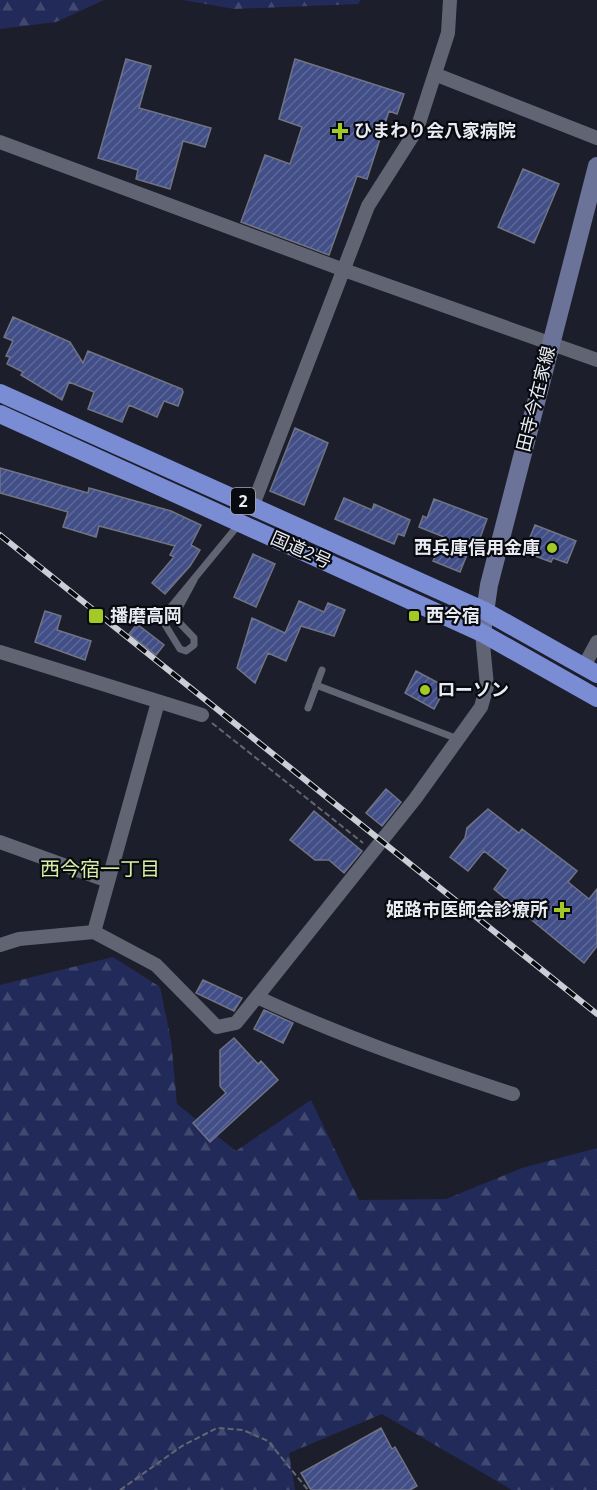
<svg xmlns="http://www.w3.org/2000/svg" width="597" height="1490" font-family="'Open Sans','Noto Sans JP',sans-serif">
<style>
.forest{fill:url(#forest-firs)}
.building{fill:url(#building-hatch);stroke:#707483;stroke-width:1.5}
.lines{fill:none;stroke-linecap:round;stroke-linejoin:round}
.path{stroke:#636671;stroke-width:2;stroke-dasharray:6 3;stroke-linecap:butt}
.service{stroke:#616573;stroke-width:7}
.minor{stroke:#616573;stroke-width:14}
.secondary{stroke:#6b7398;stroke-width:18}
.trunk{stroke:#7a8cd4;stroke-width:18}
.rail-casing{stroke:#cbced6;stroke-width:6}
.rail{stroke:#080a0f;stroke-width:4;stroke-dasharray:11;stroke-linecap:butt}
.poi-dot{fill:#a3c926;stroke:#080a0f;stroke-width:2}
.labels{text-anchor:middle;stroke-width:4.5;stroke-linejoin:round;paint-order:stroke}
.shield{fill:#080a0f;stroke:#a6a8af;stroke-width:1.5}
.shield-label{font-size:16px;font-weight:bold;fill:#e9ebf3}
.poi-label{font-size:18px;font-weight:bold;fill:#e9ebf3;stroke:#080a0f;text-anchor:start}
.street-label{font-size:18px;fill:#e9ebf3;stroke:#080a0f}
.neighbourhood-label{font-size:20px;fill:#d6eea3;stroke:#080a0f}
</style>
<defs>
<pattern id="forest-firs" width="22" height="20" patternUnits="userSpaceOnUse" patternTransform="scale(1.5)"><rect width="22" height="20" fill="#212a58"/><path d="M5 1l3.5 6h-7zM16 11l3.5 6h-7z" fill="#414970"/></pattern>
<pattern id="building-hatch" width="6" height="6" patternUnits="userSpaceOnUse" patternTransform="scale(1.5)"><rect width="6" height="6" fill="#424e87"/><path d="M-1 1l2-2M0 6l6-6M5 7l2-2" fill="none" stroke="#5d6898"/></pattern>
</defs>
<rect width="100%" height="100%" fill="#1c1f2b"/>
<path class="forest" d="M0 0H104L56 22 0 29Z
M183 0H361L358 4 234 9Z
M113 957 160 987 171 1040 177 1104 236 1151 311 1100 359 1200 446 1199 522 1168 597 1148V1490H512L382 1414 289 1453 295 1490H0V985Z"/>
<path class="building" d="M126 59 151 66 139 108 211 128 205 147 183 141 170 189 136 179 138 170 98 158Z
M295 59 404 94 397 114 389 111 367 179 357 176 329 255 241 222 265 155 290 164 302 127 279 119Z
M523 169 559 184 534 243 498 227Z
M13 317 70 342 83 363 88 351 182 389 183 392 178 406 164 401 157 417 129 405 122 422 88 409 94 392 69 382 62 400 21 375 23 372 7 364 10 357 6 356 13 341 4 337Z
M295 428 328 443 304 505 270 491Z
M0 468 88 493 89 488 171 511 201 525 191 545 200 550 190 566 165 594 152 583 174 557 170 555 175 546 99 526 96 537 63 527 68 512 0 493Z
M344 498 372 510 374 504 410 520 404 536 398 534 394 544 335 519Z
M434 499 487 519 476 549 468 552 460 572 433 561 444 537 419 527 423 516 427 518Z
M535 525 576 541 567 563 553 558 551 562 530 554 532 549 526 547Z
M253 554 275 564 256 607 234 597Z
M299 601 324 612 328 603 345 610 334 636 301 626 286 661 268 653 255 683 237 668 252 618 285 633Z
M45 611 61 616 57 630 91 641 85 660 35 642Z
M137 624 164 645 156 655 129 634Z
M416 671 446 687 434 709 405 693Z
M386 789 401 802 382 826 366 813Z
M488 809 519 833 522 829 577 871 568 882 589 899 597 889V946L584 963 494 889 508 870 484 851 468 871 450 857 465 838 467 828Z
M314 811 362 851 344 873 329 860H315L290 840Z
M203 980 242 998 234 1011 196 993Z
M264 1010 293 1023 283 1043 254 1029Z
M234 1038 258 1064 261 1061 278 1080 210 1142 193 1123 226 1093 220 1086V1050Z
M381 1428 392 1449 395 1447 417 1486 410 1490H311L301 1473Z"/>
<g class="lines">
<path class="path" d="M212 723 363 843
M120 1490 182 1446 217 1428 243 1430 268 1441 308 1490"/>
<path class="service" d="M194 580 174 617 194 638V645L186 651 180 649 164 623 165 614 240 523
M316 685 458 739
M308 708 322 670"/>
<path class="minor" d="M437 75 597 138
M0 142 344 270 597 360
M253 505 368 206 417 129 448 33 450 0
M0 652 202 715
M584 666 597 642
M0 842 108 881
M94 932 158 702
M0 945 19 939 94 932 156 965 217 1027 236 1023 415 799 481 707 487 686 482 633
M257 997C340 1036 425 1065 513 1094"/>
<path class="secondary" d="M482 633 489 585 597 166"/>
<path class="trunk" d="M0 393 485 611 597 674
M0 414 482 633 597 698"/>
<g class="rail-casing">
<path id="rail" d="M0 535 597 1014"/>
</g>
<use href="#rail" class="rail"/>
</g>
<g class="poi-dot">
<path d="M337 122h6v6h6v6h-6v6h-6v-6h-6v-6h6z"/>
<circle cx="552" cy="548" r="6"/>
<rect x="88" y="608" width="16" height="16" rx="3"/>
<rect x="408" y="610" width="12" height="12" rx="3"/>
<circle cx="425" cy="690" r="6"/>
<path d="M559 901h6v6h6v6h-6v6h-6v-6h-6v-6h6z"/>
</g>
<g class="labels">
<rect class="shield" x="231" y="488" width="24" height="26" rx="4.5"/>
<g class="shield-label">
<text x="243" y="507">2</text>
</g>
<g class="poi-label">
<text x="354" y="137">ひまわり会八家病院</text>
<text x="540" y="554" text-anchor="end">西兵庫信用金庫</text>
<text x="110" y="622">播磨高岡</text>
<text x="426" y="622">西今宿</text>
<text x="437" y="696">ローソン</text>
<text x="548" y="916" text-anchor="end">姫路市医師会診療所</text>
</g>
<g class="street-label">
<text transform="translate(536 399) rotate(-76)" y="6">田寺今在家線</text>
<text transform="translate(301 550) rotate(24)" y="6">国道2号</text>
</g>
<g class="neighbourhood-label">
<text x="100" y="876">西今宿一丁目</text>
</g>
</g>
</svg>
